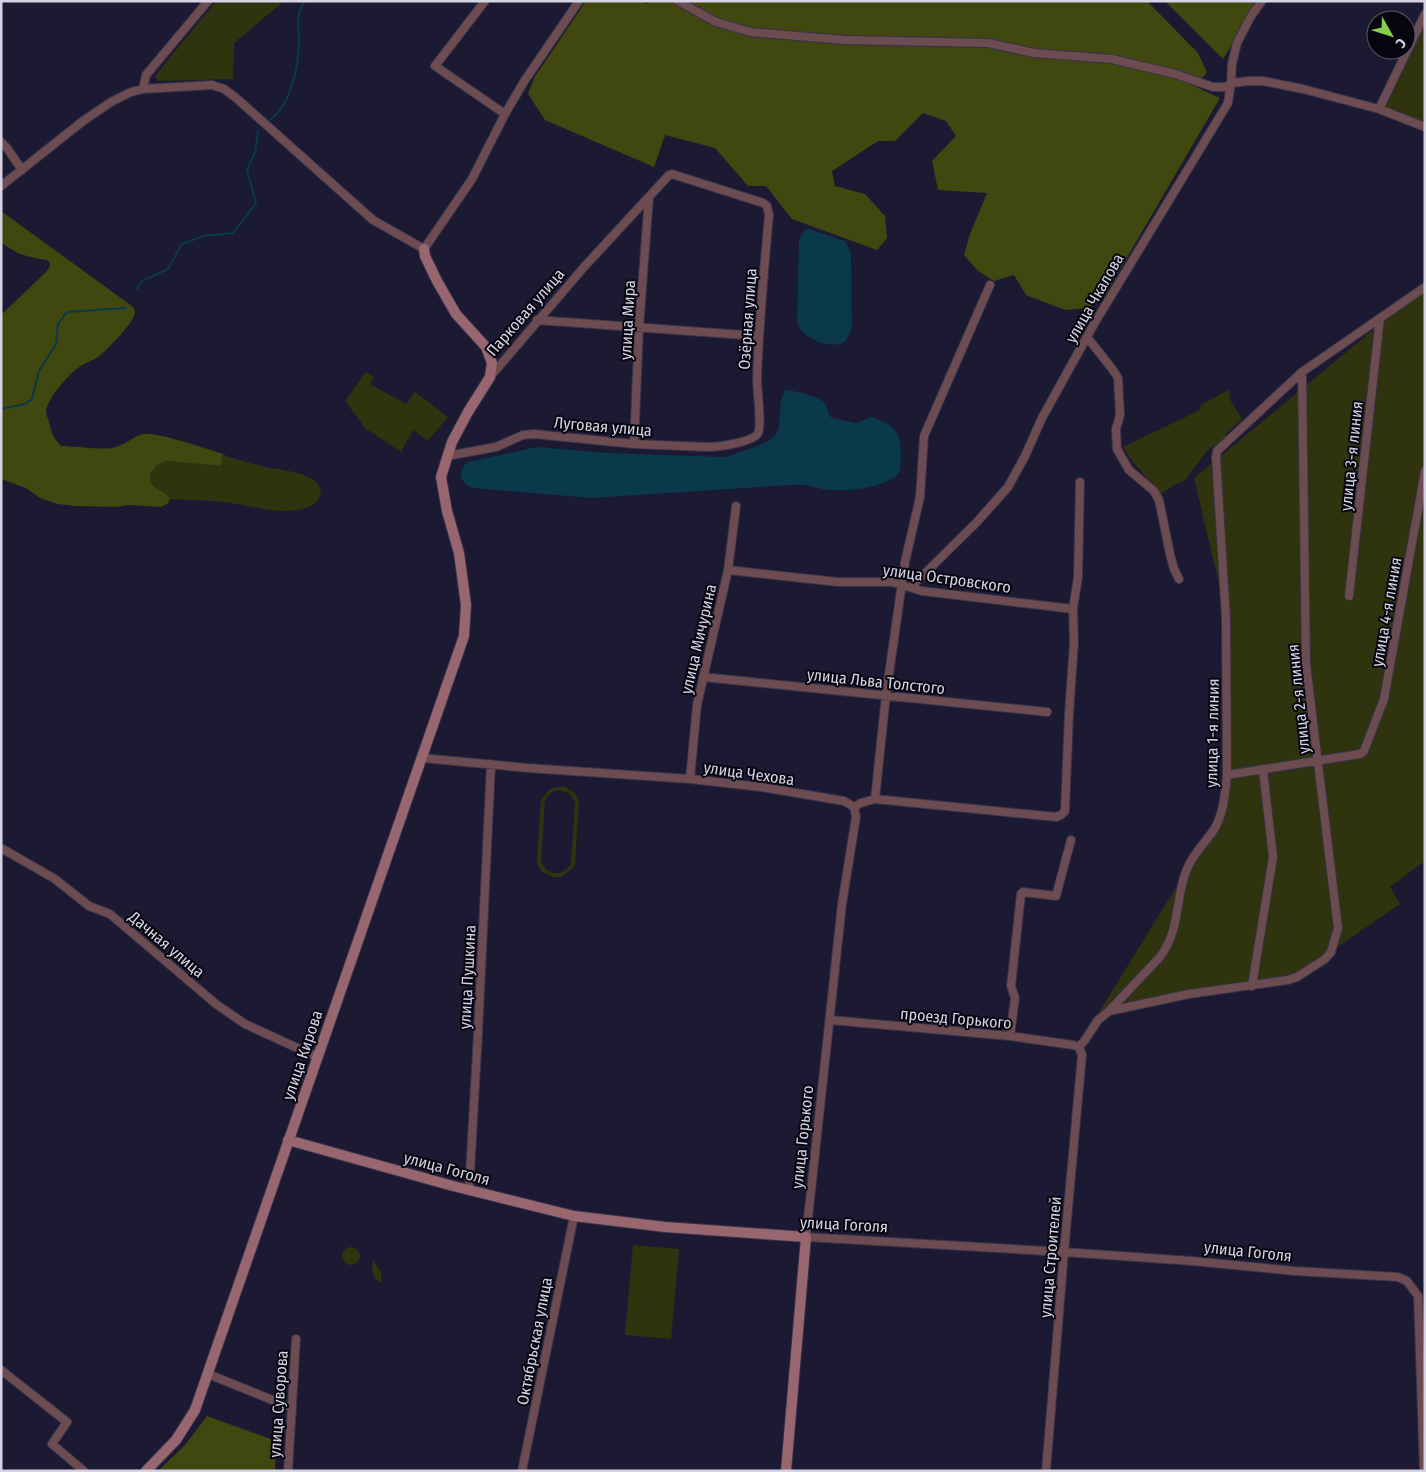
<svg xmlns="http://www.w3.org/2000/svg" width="1426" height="1472" font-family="'Fira Sans Condensed',sans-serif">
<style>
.green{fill:#2f340e;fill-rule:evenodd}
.forest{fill:#40470f}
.water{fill:#09394a}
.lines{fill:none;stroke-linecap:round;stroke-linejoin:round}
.stream{stroke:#09394a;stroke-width:2}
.street-casing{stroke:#36334b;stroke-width:10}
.secondary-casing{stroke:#36334b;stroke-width:12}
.street{stroke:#6c4c51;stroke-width:8}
.secondary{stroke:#98666f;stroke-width:10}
.labels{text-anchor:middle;stroke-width:4;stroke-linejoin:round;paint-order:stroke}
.street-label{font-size:16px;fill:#d5d4e5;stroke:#070610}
</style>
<rect width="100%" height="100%" fill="#1c1932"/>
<path class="green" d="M216 1H284L234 43 233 79 158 81 155 76Z
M1425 16V124L1381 105Z
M1425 287V861L1390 887 1400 904 1295 976 1098 1014 1223 811 1228 623 1194 478Z
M366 372 374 377 370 384 406 404 415 392 448 417 428 441 413 430 401 452 365 428 345 401Z
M1228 390 1231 396 1229 398 1242 419 1225 435 1227 437 1207 451 1184 481 1174 485 1161 494 1132 461 1123 447 1200 410 1199 406Z
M223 454 229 457C243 461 256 465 270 468 283 470 333 475 318 500 313 508 297 511 287 511 268 511 250 506 231 503 211 500 190 500 170 499 163 487 151 492 150 474L156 466 166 461 221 466Z
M563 786 575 793 579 801 575 865 572 869 561 877H553L541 871 537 863 541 799 550 789ZM558 790 569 793 575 802 571 864 566 870 560 873H553L547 870 541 862 545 800 552 792Z
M633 1245 679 1249 671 1339 625 1335Z
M342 1256a9 9 0 1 1 18 0a9 9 0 1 1-18 0Z
M373 1260 381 1272V1283C372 1278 371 1270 373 1260Z"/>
<path class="forest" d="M586 1H643L647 4 648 1H1147L1198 53 1207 72 1196 87 1220 98 1104 297 1088 308 1065 310 1026 295 1014 275 994 281 978 271 964 255 970 234 987 193 938 190 932 161 956 136 946 121 923 113 895 141H878L832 171 835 186 865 194 885 216 887 238 877 250 792 219 766 186H748L715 148 665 135 654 167 545 120 528 94 534 78Z
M1165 1H1259L1223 59Z
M1 211 125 301C129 304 135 307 135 312 135 322 106 351 98 357 92 361 84 363 78 368 68 375 47 399 46 411 46 414 48 419 49 422 51 432 54 439 61 446 75 446 100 450 112 448 124 446 135 435 144 434 158 432 207 449 223 454L221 466 166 461 156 466 150 474C150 492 163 487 170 499L167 504 160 507 128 505 117 507 76 506 57 504 40 498 26 488 1 479V315L45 273 49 268 50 263 47 260C30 258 15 254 1 242Z
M207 1416 276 1441 275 1471H158L185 1445Z"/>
<path class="water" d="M809 229 845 241 851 252 852 327C850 332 849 337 845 341 832 352 802 337 797 324L799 241 804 230Z
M785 390C793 390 820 397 825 403 828 408 827 414 832 418L856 423 871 417C904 427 902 442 900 472 889 487 851 491 833 490 825 490 818 488 810 486 804 484 797 485 790 485L591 498 473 488C459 482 456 471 468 462L537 447 607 453 725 457 760 445 770 440 776 434 779 428 781 400Z"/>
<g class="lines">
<path class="stream" d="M267 122C292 106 299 65 299 38 298 23 296 14 305 1
M137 289 142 281 168 269 182 244 204 236 233 233 256 203 247 170 255 152 258 131
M1 409 25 404 32 399 39 371 56 344 58 324 67 312 126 308"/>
<g class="street-casing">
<path id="street" d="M485 1 435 66 505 114
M678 1 716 22 750 32 845 40 988 43 1034 53 1112 59 1175 74 1213 87H1226L1231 83 1249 81H1263L1303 89 1379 109 1425 127
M143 89 146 75 208 1
M1379 109 1425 14
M1 142 7 148 22 170
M1 186 83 121 111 102 131 92 143 89 212 85 224 89 235 97 373 220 424 249 472 179 505 114 525 80 579 1
M537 320 758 336
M1087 337 1113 370 1118 378 1120 415 1116 429 1117 449 1129 470 1154 491 1159 500 1170 554 1174 569 1179 579
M634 444 639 327 649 197
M447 456 496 447 523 435 534 434 634 444 708 447C718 447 754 442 758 433 762 426 757 390 757 379 759 324 764 269 769 215L767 206 763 203 672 174 669 175 584 267 490 377
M728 570 838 582H892L922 591 1073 609
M911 587 977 522 1008 487 1025 456 1042 418 1094 324 1228 103 1231 83 1232 64 1237 43 1251 16 1262 1
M1349 596 1380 318
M703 677 1047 712
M422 758 528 768 690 779 761 787 844 801 854 807
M1227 775 1360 754 1364 751 1384 699 1425 471
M690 779 697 705 728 570 736 506
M875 799 886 695 905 562 920 497 924 436 990 285
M854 807 856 817 842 904 806 1237 1064 1252 1192 1261 1295 1271 1398 1277 1407 1281 1418 1296 1424 1471
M854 807 861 803 875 799 1056 817 1061 815 1065 811 1069 714 1074 642 1073 609 1078 577 1080 482
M1 848 55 879 89 906 110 914 216 1004 245 1024 317 1057
M1252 986 1273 857 1263 770
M1109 1011 1189 994 1288 980 1297 977 1325 959 1331 952 1338 928 1306 664 1302 372
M830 1020 1010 1036 1073 1045 1079 1047
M1010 1036 1015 998 1011 986 1021 894 1023 892 1056 896 1071 840
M1079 1047 1085 1040 1098 1020 1109 1011 1160 957C1182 926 1174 900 1187 869 1193 854 1206 842 1215 828 1224 812 1225 793 1227 775L1226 618 1216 457 1217 451 1302 372 1425 287
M469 1190 478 1033 491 764
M1 1370 67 1422 52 1444 84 1471
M208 1374 292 1408
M288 1471 296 1339
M522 1471 574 1216
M1046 1471 1064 1252 1082 1055 1079 1047"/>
</g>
<g class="secondary-casing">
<path id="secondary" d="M288 1140 453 1186 574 1216 665 1227 806 1237 786 1471
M146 1471 176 1440 195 1410 464 636 466 605 459 553 447 511 441 477 452 442 468 412 490 377 492 363 486 347 456 314 437 281 425 256 424 249"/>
</g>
<use href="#street" class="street"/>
<use href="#secondary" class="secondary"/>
</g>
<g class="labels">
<g class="street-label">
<text transform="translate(1094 298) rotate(-60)" y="6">улица Чкалова</text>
<text transform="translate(525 312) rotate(-49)" y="6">Парковая улица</text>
<text transform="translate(747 319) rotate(-86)" y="6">Озёрная улица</text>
<text transform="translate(627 320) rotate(-87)" y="6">улица Мира</text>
<text transform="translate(603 426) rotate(5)" y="6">Луговая улица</text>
<text transform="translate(1351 456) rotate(-84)" y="6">улица 3-я линия</text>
<text transform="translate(947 578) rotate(8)" y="6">улица Островского</text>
<text transform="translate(1386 612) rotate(-80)" y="6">улица 4-я линия</text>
<text transform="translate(698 639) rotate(-77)" y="6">улица Мичурина</text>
<text transform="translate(876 681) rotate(6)" y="6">улица Льва Толстого</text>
<text transform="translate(1298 699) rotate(-96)" y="6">улица 2-я линия</text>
<text transform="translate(1212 733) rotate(-89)" y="6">улица 1-я линия</text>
<text transform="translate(749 773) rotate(8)" y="6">улица Чехова</text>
<text transform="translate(167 944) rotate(40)" y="6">Дачная улица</text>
<text transform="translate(467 977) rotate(-87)" y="6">улица Пушкина</text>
<text transform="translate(956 1018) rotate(5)" y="6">проезд Горького</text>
<text transform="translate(302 1055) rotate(-71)" y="6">улица Кирова</text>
<text transform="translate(802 1137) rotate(-84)" y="6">улица Горького</text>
<text transform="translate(447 1168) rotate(15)" y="6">улица Гоголя</text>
<text transform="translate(844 1224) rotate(3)" y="6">улица Гоголя</text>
<text transform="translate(1248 1251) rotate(6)" y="6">улица Гоголя</text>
<text transform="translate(1050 1257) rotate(-85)" y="6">улица Строителей</text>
<text transform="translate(534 1341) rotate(-79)" y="6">Октябрьская улица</text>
<text transform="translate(278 1404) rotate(-86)" y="6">улица Суворова</text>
</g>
</g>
<rect width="1426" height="1472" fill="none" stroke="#d5d4e5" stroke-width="5"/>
<g transform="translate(1391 35) rotate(129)"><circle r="24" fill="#070610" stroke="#595865"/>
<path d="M0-4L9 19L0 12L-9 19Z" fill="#86cf4b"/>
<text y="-8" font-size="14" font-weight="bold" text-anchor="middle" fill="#d5d4e5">С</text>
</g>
</svg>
